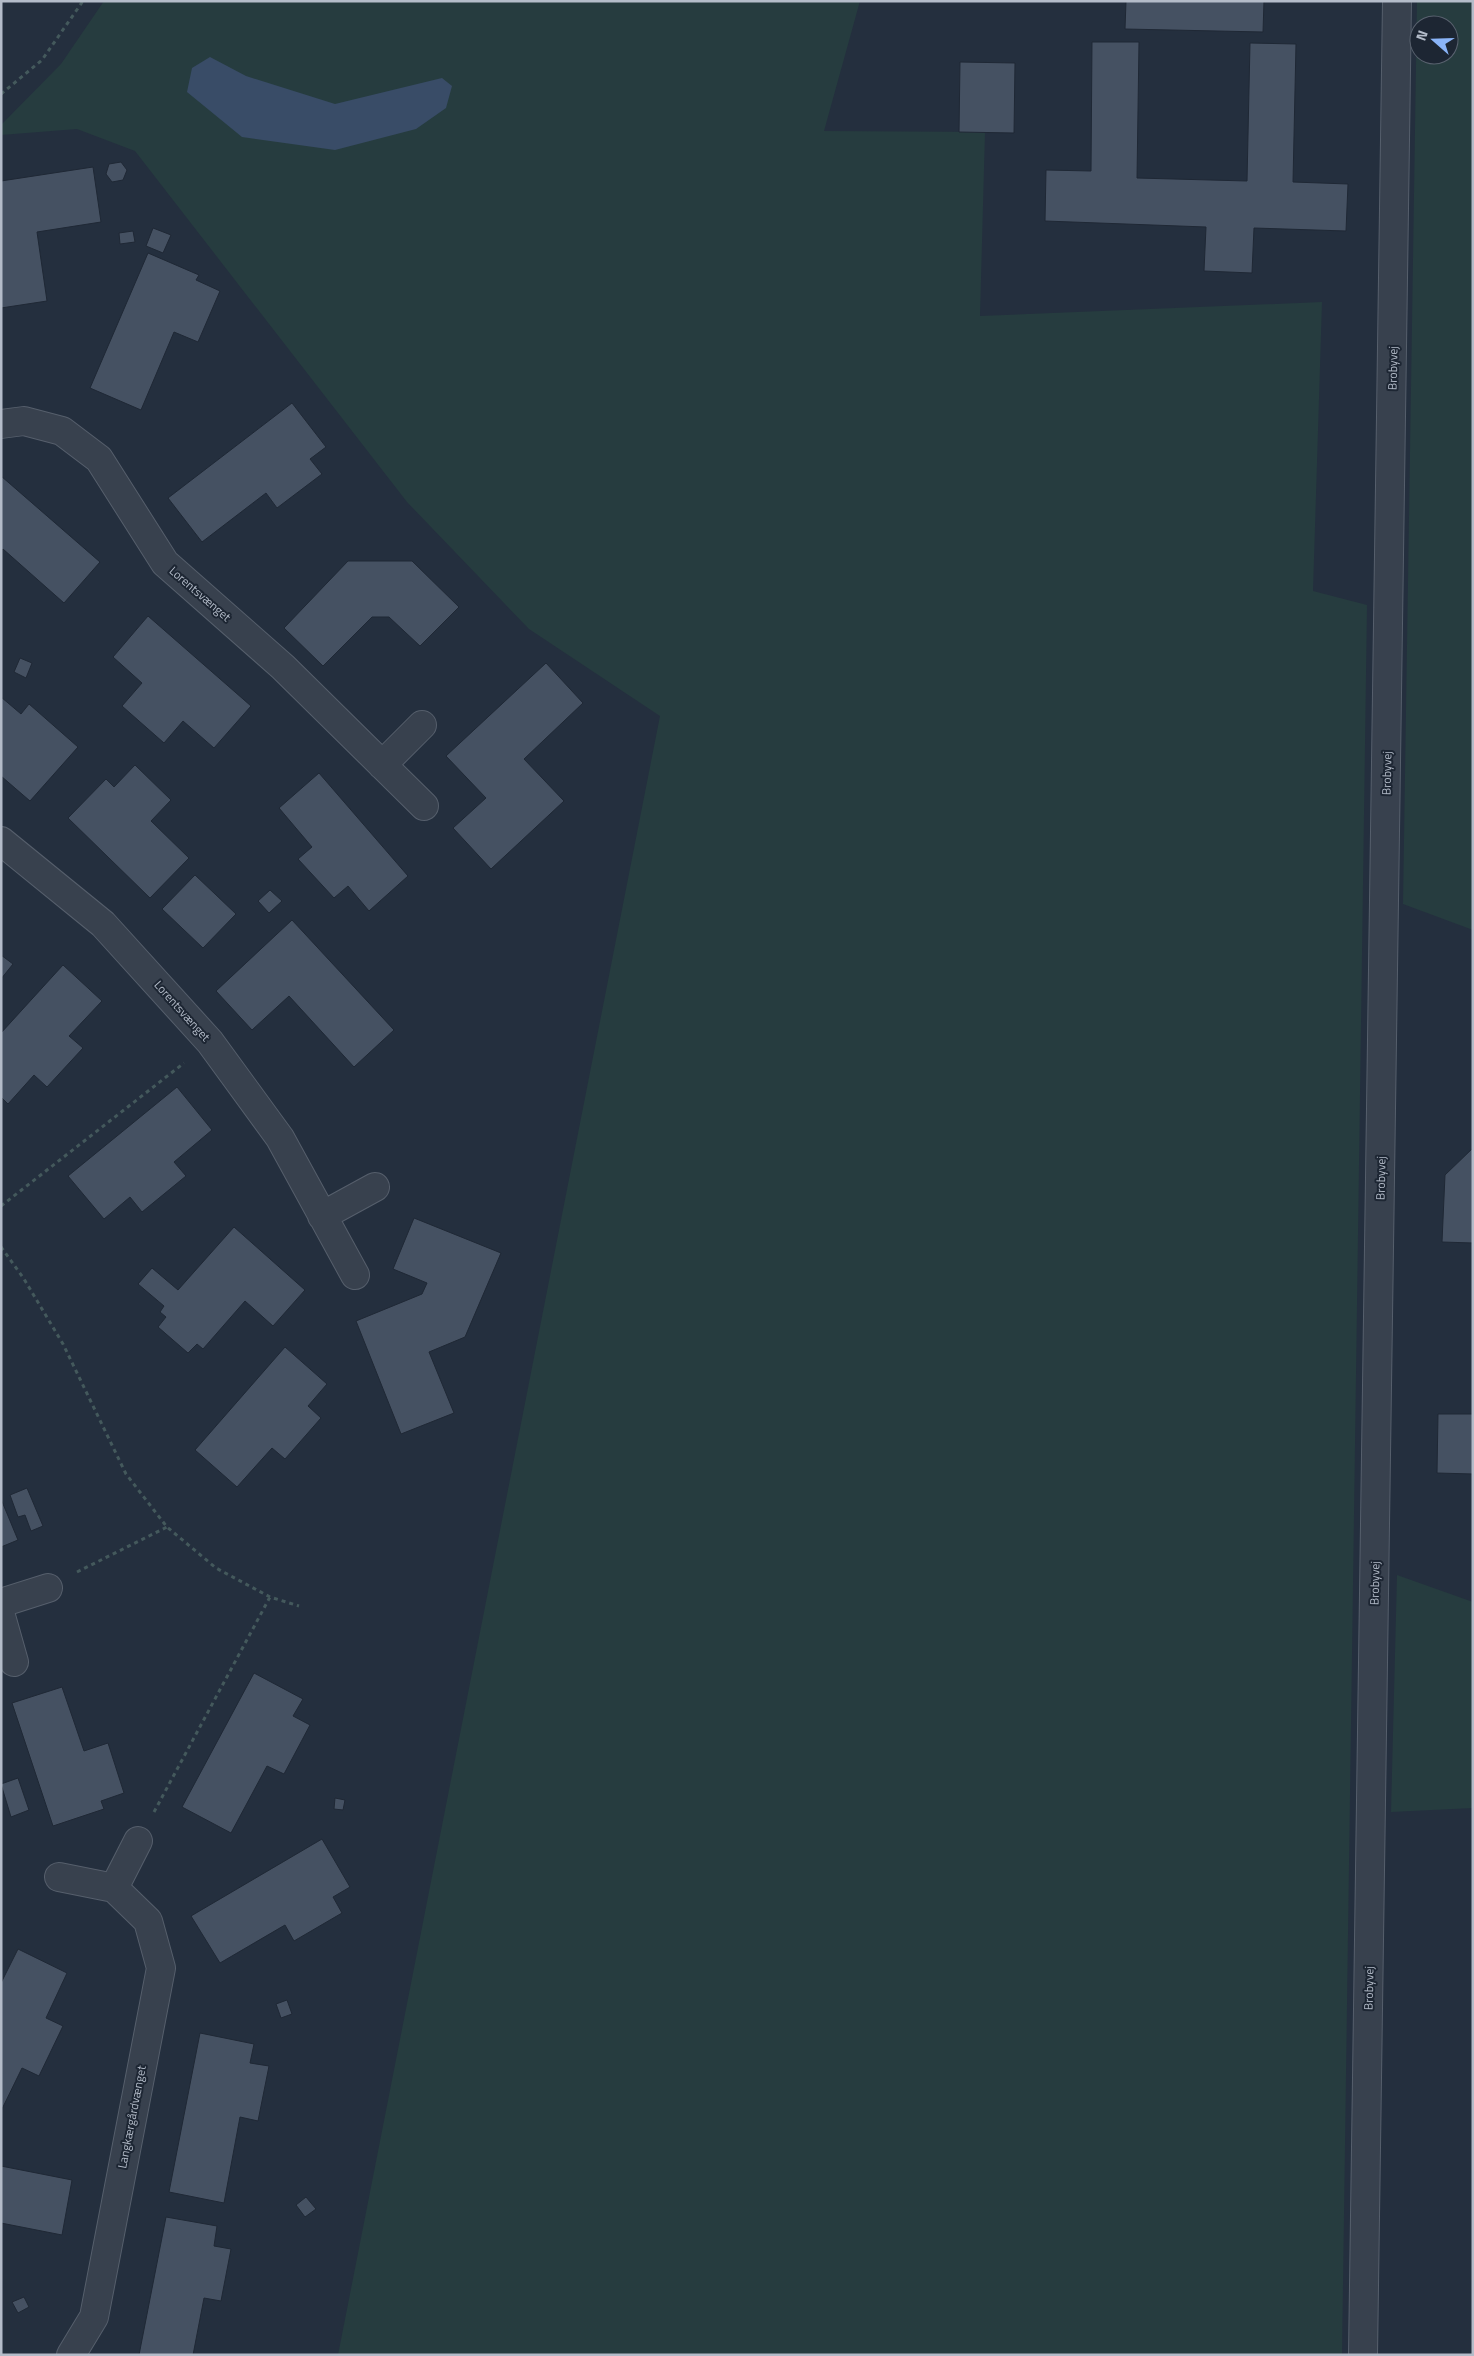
<svg xmlns="http://www.w3.org/2000/svg" width="1474" height="2356" font-family="'Titillium Web',sans-serif">
<style>
.green{fill:#263c3f;fill-rule:evenodd}
.water{fill:#394c67}
.building{fill:#455162;stroke:#1f2835}
.lines{fill:none;stroke-linecap:round;stroke-linejoin:round}
.minor-casing{stroke:#565f6c;stroke-width:30}
.path{stroke:#44595c;stroke-width:3;stroke-dasharray:4 4;stroke-linecap:butt}
.minor{stroke:#38414e;stroke-width:28}
.labels{text-anchor:middle;stroke-width:4;stroke-linejoin:round;paint-order:stroke}
.street-label{font-size:12px;fill:#b4bcc9;stroke:#1d2633}
</style>
<rect width="100%" height="100%" fill="#242f3e"/>
<path class="green" d="M104 1H860L824 131 985 132 980 316 1322 302 1313 591 1367 605 1342 2355H338L660 716 529 629 407 502 135 151 77 129 1 135V125L61 64Z
M1417 1H1473V930L1403 904ZM1419 25H1449V55H1419Z
M1397 1575 1473 1602V1808L1391 1812Z"/>
<path class="water" d="M210 57 246 76 335 104 442 78 452 86 446 108 416 129 335 150 242 137 187 92 192 68Z"/>
<path class="building" d="M1126 1H1264L1263 32 1125 29Z
M1092 42H1139L1137 178 1247 181 1250 43 1296 44 1293 182 1348 184 1346 231 1254 228 1252 273 1204 271 1206 227 1045 221 1046 170 1091 171Z
M960 62 1015 63 1014 133 959 132Z
M121 162 127 170 123 180 112 182 106 174 109 164Z
M93 167 101 222 37 232 47 301 1 308V181Z
M153 228 171 235 163 253 146 246Z
M133 231 135 242 120 244 119 233Z
M148 253 199 275 196 280 220 291 198 342 174 332 141 410 90 388Z
M292 403 326 447 310 459 322 474 277 508 266 493 202 542 168 498Z
M1 476 100 562 64 603 3 549 1 551Z
M348 561H412L459 607 420 646 389 617H372L323 666 284 628Z
M148 616 251 706 214 748 183 721 164 743 122 706 142 683 113 657Z
M20 658 32 663 26 678 14 672Z
M546 663 583 703 524 759 564 801 491 869 453 828 486 798 446 756Z
M1 697 21 714 29 704 78 747 30 801 1 776Z
M135 765 171 800 151 821 189 858 150 898 68 818 106 779 114 787Z
M319 773 408 876 369 911 348 886 334 898 298 859 312 847 279 808Z
M195 875 236 914 203 948 162 909Z
M270 890 282 901 269 913 258 901Z
M292 920 394 1030 354 1067 289 996 252 1030 216 991Z
M1 955 13 964 1 979Z
M63 965 102 1001 69 1036 83 1048 47 1087 34 1075 8 1104 1 1097V1033Z
M177 1087 212 1130 174 1162 186 1176 142 1212 130 1197 104 1219 68 1176Z
M1473 1148V1243L1442 1242 1445 1175Z
M414 1218 501 1253 465 1337 429 1352 454 1413 401 1434 356 1321 422 1294 427 1283 393 1269Z
M234 1227 305 1290 273 1326 245 1301 203 1349 197 1344 188 1353 158 1327 166 1317 160 1312 164 1306 138 1284 152 1268 178 1290Z
M285 1347 327 1384 308 1406 321 1418 285 1459 272 1448 237 1487 195 1450Z
M1438 1414H1473V1474L1437 1473Z
M27 1488 43 1526 31 1531 25 1515 18 1517 10 1495Z
M1 1499 18 1540 1 1547Z
M254 1673 303 1699 293 1716 310 1725 284 1774 267 1766 231 1833 182 1807Z
M62 1687 84 1751 108 1743 124 1793 101 1801 104 1809 53 1826 12 1703Z
M18 1778 29 1810 11 1817 1 1784Z
M335 1798 345 1800 343 1810 334 1809Z
M322 1839 350 1887 333 1897 342 1913 294 1941 285 1925 220 1963 191 1916Z
M18 1949 67 1973 46 2018 63 2026 39 2076 22 2068 1 2111V1983Z
M287 2000 292 2014 281 2018 276 2004Z
M200 2033 254 2044 250 2063 269 2066 258 2121 240 2117 224 2203 169 2192Z
M1 2166 72 2180 62 2235 1 2223Z
M306 2197 316 2209 305 2217 296 2205Z
M166 2217 217 2226 214 2246 231 2249 221 2301 204 2298 193 2355H139Z
M24 2297 29 2307 18 2313 12 2302Z"/>
<g class="lines">
<g class="minor-casing">
<path id="minor" d="M1 424 24 421 62 431 99 459 165 563 283 667 424 806
M382 765 422 725
M1 841 103 924 210 1042 280 1138 355 1275
M322 1216 375 1187
M1 1603 48 1588
M1 1616 14 1662
M59 1877 114 1888 148 1921 161 1968 94 2317 71 2355
M114 1888 138 1841
M1363 2355 1397 1"/>
</g>
<path class="path" d="M1 94 42 60 83 1
M1 1206 184 1063
M1 1247 24 1279 63 1344 126 1474 167 1527 216 1568 270 1597 299 1606
M77 1572 167 1527
M154 1812 270 1597"/>
<use href="#minor" class="minor"/>
</g>
<g class="labels">
<g class="street-label">
<text transform="translate(1393 368) rotate(-89)" y="4">Brobyvej</text>
<text transform="translate(200 594) rotate(41)" y="4">Lorentsvænget</text>
<text transform="translate(1387 773) rotate(-89)" y="4">Brobyvej</text>
<text transform="translate(182 1011) rotate(48)" y="4">Lorentsvænget</text>
<text transform="translate(1381 1178) rotate(-89)" y="4">Brobyvej</text>
<text transform="translate(1375 1583) rotate(-89)" y="4">Brobyvej</text>
<text transform="translate(1369 1988) rotate(-89)" y="4">Brobyvej</text>
<text transform="translate(132 2117) rotate(-79)" y="4">Langkærgårdvænget</text>
</g>
</g>
<rect width="1474" height="2356" fill="none" stroke="#b4bcc9" stroke-width="5"/>
<g transform="translate(1434 40) rotate(290)"><circle r="24" fill="#1d2633" stroke="#59626f"/>
<path d="M0-4L9 19L0 12L-9 19Z" fill="#8ab4f8"/>
<text y="-8" font-size="14" font-weight="bold" text-anchor="middle" fill="#b4bcc9">N</text>
</g>
</svg>
